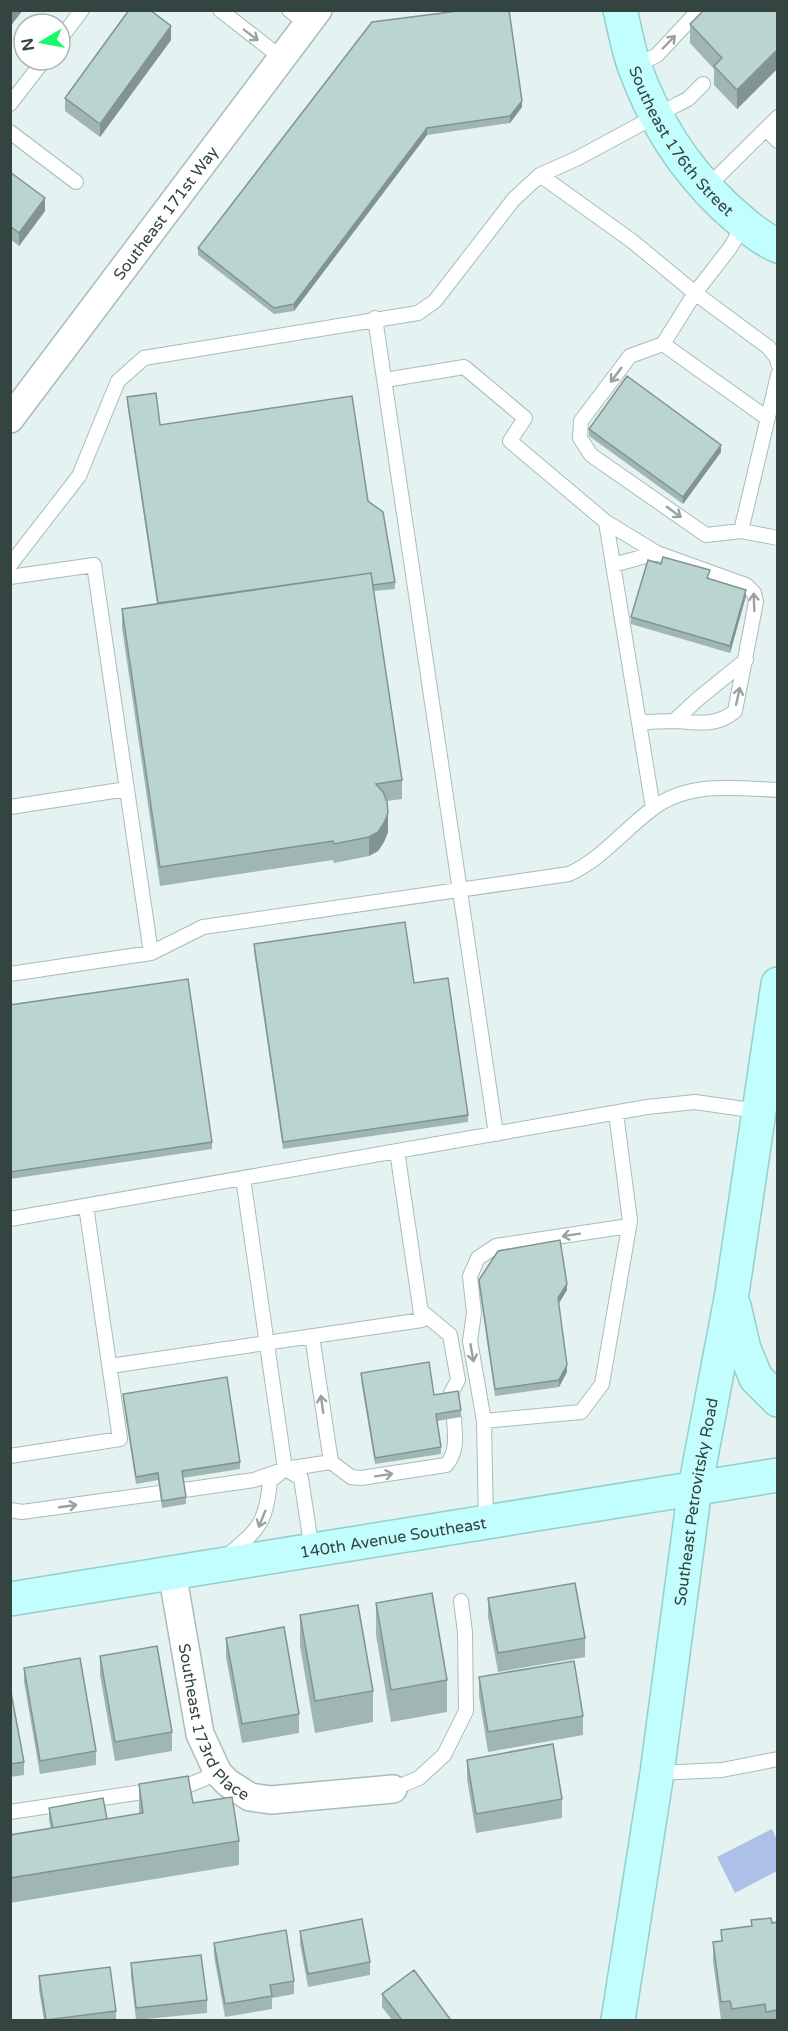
<svg xmlns="http://www.w3.org/2000/svg" width="788" height="2031" font-family="'Varela Round',sans-serif">
<style>
.park{fill:#adc0e7}
.lines{fill:none;stroke-linecap:round;stroke-linejoin:round}
.lane-casing{stroke:#a7bdbb;stroke-width:16}
.street-casing{stroke:#a7bdbb;stroke-width:30}
.secondary-casing{stroke:#92d0cc;stroke-width:36}
.lane{stroke:#fff;stroke-width:14}
.street{stroke:#fff;stroke-width:27}
.secondary{stroke:#c2fefd;stroke-width:33}
.wall{fill:#a0b6b2}
.shaded-wall{fill:#829491}
.building{fill:#bad4cf;stroke:#829491;stroke-width:1.5}
.oneway{stroke:#9aa2a0}
.labels{text-anchor:middle;stroke-width:4.5;stroke-linejoin:round;paint-order:stroke}
.street-label{font-size:16px;fill:#344441;stroke:#fff}
</style>
<rect width="100%" height="100%" fill="#e4f2f1"/>
<path class="park" d="M772 1829 777 1840V1871L735 1893 717 1857Z"/>
<g class="lines">
<g class="lane-casing">
<path id="lane" d="M220 10 283 59
M289 10 308 25
M60 39 82 10
M634 67 657 55 699 10
M10 104 44 60
M766 129 778 141
M10 132 76 182
M540 175 632 241 695 293 730 248 744 224
M706 188 778 117
M375 318 496 1134
M663 344 630 356 581 421 580 438 591 455 706 535 741 531
M778 375 741 531 778 538
M385 380 464 367 525 418 510 441 606 522 653 808
M767 418 663 344 695 293 768 347 777 358 778 364
M606 522 657 553 746 585 754 593 756 602 735 711C718 726 698 723 677 721 664 721 652 722 639 722
M10 565 79 476 118 381 144 358 418 313 435 301 514 199 540 175 578 158 678 104 688 99 703 84
M613 565 657 553
M10 577 94 565 151 953
M674 721 699 698 746 660
M10 807 127 789
M10 974 151 953 203 927 569 874C602 859 624 830 652 809 688 781 735 788 778 790
M243 1178 285 1469
M10 1219 647 1107 695 1102 758 1111
M421 1311 450 1335 458 1380 451 1393 452 1399
M312 1336 331 1462
M110 1366 422 1320 397 1151
M484 1421 581 1412 602 1384 630 1221 616 1113
M10 1456 120 1439 86 1206
M285 1469 301 1478 312 1551
M184 1490 254 1480 285 1469 331 1462 351 1477 361 1478 446 1465C458 1452 455 1435 454 1418
M10 1510 22 1512 160 1493
M486 1522 484 1421 470 1341 474 1313 470 1276 478 1258 496 1246 629 1226
M226 1557C258 1529 266 1525 270 1481L281 1472
M657 1773 722 1770 778 1759
M393 1789 419 1778 444 1755 466 1711 465 1632 461 1601
M10 1812 189 1785 218 1773"/>
</g>
<g class="street-casing">
<g id="street">
<path id="s1" d="M10 419 318 10"/>
<path id="s2" d="M172 1572 200 1734 218 1773 228 1783 250 1797 271 1800 393 1789"/>
</g>
</g>
<g class="secondary-casing">
<g id="secondary">
<path id="s3" d="M620 10C625 29 628 50 635 68 655 122 682 165 723 205 741 221 756 236 778 246"/>
<path d="M734 1306 744 1349 756 1378 778 1400"/>
<path id="s4" d="M10 1599 778 1475"/>
<path id="s5" d="M618 2020 657 1773 695 1488 732 1293 778 984"/>
</g>
</g>
<use href="#lane" class="lane"/>
<use href="#street" class="street"/>
<use href="#secondary" class="secondary"/>
</g>
<path class="wall" d="M466 10 522 107 510 123 427 135 294 311 274 314 198 255V248Z
M777 10V69L737 109 714 85V69L690 43V24Z
M171 40 100 137 65 111V98Z
M10 172 45 211 19 246 10 239Z
M127 397 160 425 368 501 395 582V589L374 591 402 780V799L387 801 388 832 384 842 378 851 369 856 334 863 333 860 160 886 122 628V609L157 604 127 403Z
M589 429 721 452 683 504 589 436Z
M710 577 709 579 746 596 730 653 631 624V617Z
M254 944 414 983 468 1115V1122L283 1149 254 951Z
M10 1005 212 1142V1149L10 1179Z
M479 1280 567 1290 558 1304 567 1372 559 1387 495 1396 479 1287Z
M361 1373 434 1395 461 1410V1417L437 1421 441 1447V1454L375 1464 361 1380Z
M123 1394 240 1462V1469L183 1478 186 1497V1504L162 1508 158 1480 136 1484 123 1400Z
M488 1598 585 1638V1657L498 1672 488 1617Z
M376 1603 447 1680V1712L391 1722 376 1635Z
M300 1615 373 1691V1722L315 1733 300 1646Z
M226 1638 299 1714V1733L242 1743 226 1657Z
M100 1656 172 1732V1751L115 1761 100 1675Z
M24 1668 96 1751V1765L40 1774 24 1682Z
M479 1677 583 1716V1735L488 1752 479 1696Z
M10 1687 24 1762V1775L10 1777Z
M467 1760 562 1799V1818L476 1833 467 1779Z
M139 1784 193 1803 239 1841V1865L10 1903V1835L51 1829 49 1821V1808L107 1819 139 1814Z
M751 1920 772 1923 777 1922V2020H721L713 1961V1942L721 1941V1930L751 1926Z
M300 1931 370 1962V1975L308 1987 300 1944Z
M214 1943 294 1981V1994L272 1998V2009L225 2017 214 1956Z
M131 1963 207 2000V2013L136 2020 131 1976Z
M39 1976 116 2011V2020H44L39 1990Z
M382 1994 450 2020H392L382 2007Z"/>
<path class="shaded-wall" d="M13 10H23L10 27V13Z
M171 26V40L100 137V124Z
M777 50V69L737 109V90Z
M522 101V107L510 123V116Z
M427 128V135L294 311V304Z
M45 198V211L19 246V233Z
M721 445V452L683 504V497Z
M746 590V596L730 653V646Z
M388 813V832L384 842 378 851 369 856V837Z
M567 1284V1290L558 1305V1298Z
M567 1365V1372L559 1387V1380Z
M12 1974V1988L10 1990V1977Z"/>
<path class="building" d="M129 10H150L171 26 100 124 65 98Z
M466 10H509L522 101 510 116 427 128 294 304 274 308 198 248 372 22Z
M704 10H777V50L737 90 714 66 722 58 690 24Z
M10 172 45 198 19 233 10 226Z
M627 376 721 445 683 497 589 429Z
M156 393 160 425 352 396 368 501 383 512 395 582 373 585 371 573 158 603 127 397Z
M663 557 710 570 707 578 746 590 730 646 631 617 648 560 661 564Z
M371 573 402 780 376 784 383 792 387 802 388 813 384 823 378 832 369 837 334 844 333 841 160 867 122 609Z
M405 922 414 983 448 978 468 1115 283 1142 254 944Z
M188 979 212 1142 10 1172V1005Z
M560 1240 567 1284 558 1298 567 1365 559 1380 495 1389 479 1280 498 1251Z
M429 1362 434 1395 458 1391 461 1410 436 1414 441 1447 375 1458 361 1373Z
M227 1377 240 1462 182 1471 186 1497 162 1501 158 1473 136 1477 123 1394Z
M575 1583 585 1638 498 1653 488 1598Z
M432 1593 447 1680 391 1690 376 1603Z
M358 1605 373 1691 315 1701 300 1615Z
M284 1627 299 1714 242 1724 226 1638Z
M157 1646 172 1732 115 1742 100 1656Z
M80 1658 96 1751 40 1761 24 1668Z
M574 1661 583 1716 488 1732 479 1677Z
M10 1687 24 1762 10 1764Z
M553 1744 562 1799 476 1814 467 1760Z
M188 1776 193 1803 232 1797 239 1841 10 1878V1835L143 1813 139 1784Z
M103 1798 107 1819 53 1828 49 1808Z
M771 1918 772 1923 777 1922V2010L766 2012 765 2004 732 2009 730 2001 721 2002 713 1942 722 1941 721 1930 752 1926 751 1920Z
M362 1919 370 1962 308 1974 300 1931Z
M286 1930 294 1981 270 1985 272 1996 225 2004 214 1943Z
M201 1955 207 2000 136 2008 131 1963Z
M110 1967 116 2011 46 2020 39 1976Z
M414 1970 450 2019 448 2020H402L382 1994Z"/>
<defs><path id="oneway-shaft" d="M-6 0H5M1.5-3L5.5 0L1.5 3" fill="none" stroke-width="1.6" stroke-linecap="round" stroke-linejoin="round" transform="scale(1.5)"/></defs>
<g class="oneway">
<use href="#oneway-shaft" transform="translate(251 35) rotate(37)"/>
<use href="#oneway-shaft" transform="translate(669 42) rotate(-46)"/>
<use href="#oneway-shaft" transform="translate(616 375) rotate(127)"/>
<use href="#oneway-shaft" transform="translate(674 512) rotate(36)"/>
<use href="#oneway-shaft" transform="translate(754 602) rotate(-92)"/>
<use href="#oneway-shaft" transform="translate(738 696) rotate(-78)"/>
<use href="#oneway-shaft" transform="translate(571 1235) rotate(171)"/>
<use href="#oneway-shaft" transform="translate(472 1353) rotate(80)"/>
<use href="#oneway-shaft" transform="translate(322 1404) rotate(-98)"/>
<use href="#oneway-shaft" transform="translate(384 1475) rotate(-9)"/>
<use href="#oneway-shaft" transform="translate(68 1506) rotate(-8)"/>
<use href="#oneway-shaft" transform="translate(262 1519) rotate(112)"/>
</g>
<g class="labels">
<g class="street-label">
<text dy="6" stroke="none"><textPath href="#s3" startOffset="147">Southeast 176th Street</textPath></text>
<text dy="6" stroke="none"><textPath href="#s1" startOffset="258">Southeast 171st Way</textPath></text>
<text dy="6" stroke="none"><textPath href="#s5" startOffset="524">Southeast Petrovitsky Road</textPath></text>
<text dy="6" stroke="none"><textPath href="#s4" startOffset="388">140th Avenue Southeast</textPath></text>
<text dy="6" stroke="none"><textPath href="#s2" startOffset="159">Southeast 173rd Place</textPath></text>
</g>
</g>
<rect width="788" height="2031" fill="none" stroke="#344441" stroke-width="24"/>
<g transform="translate(42 42) rotate(260)"><circle r="28" fill="#ffffff" stroke="#aeb4b3" stroke-width="1.5"/>
<path d="M0-4.5L10 22L0 15L-10 22Z" fill="#14fa68"/>
<text y="-9" font-size="16" font-weight="bold" text-anchor="middle" fill="#344441">N</text>
</g>
</svg>
